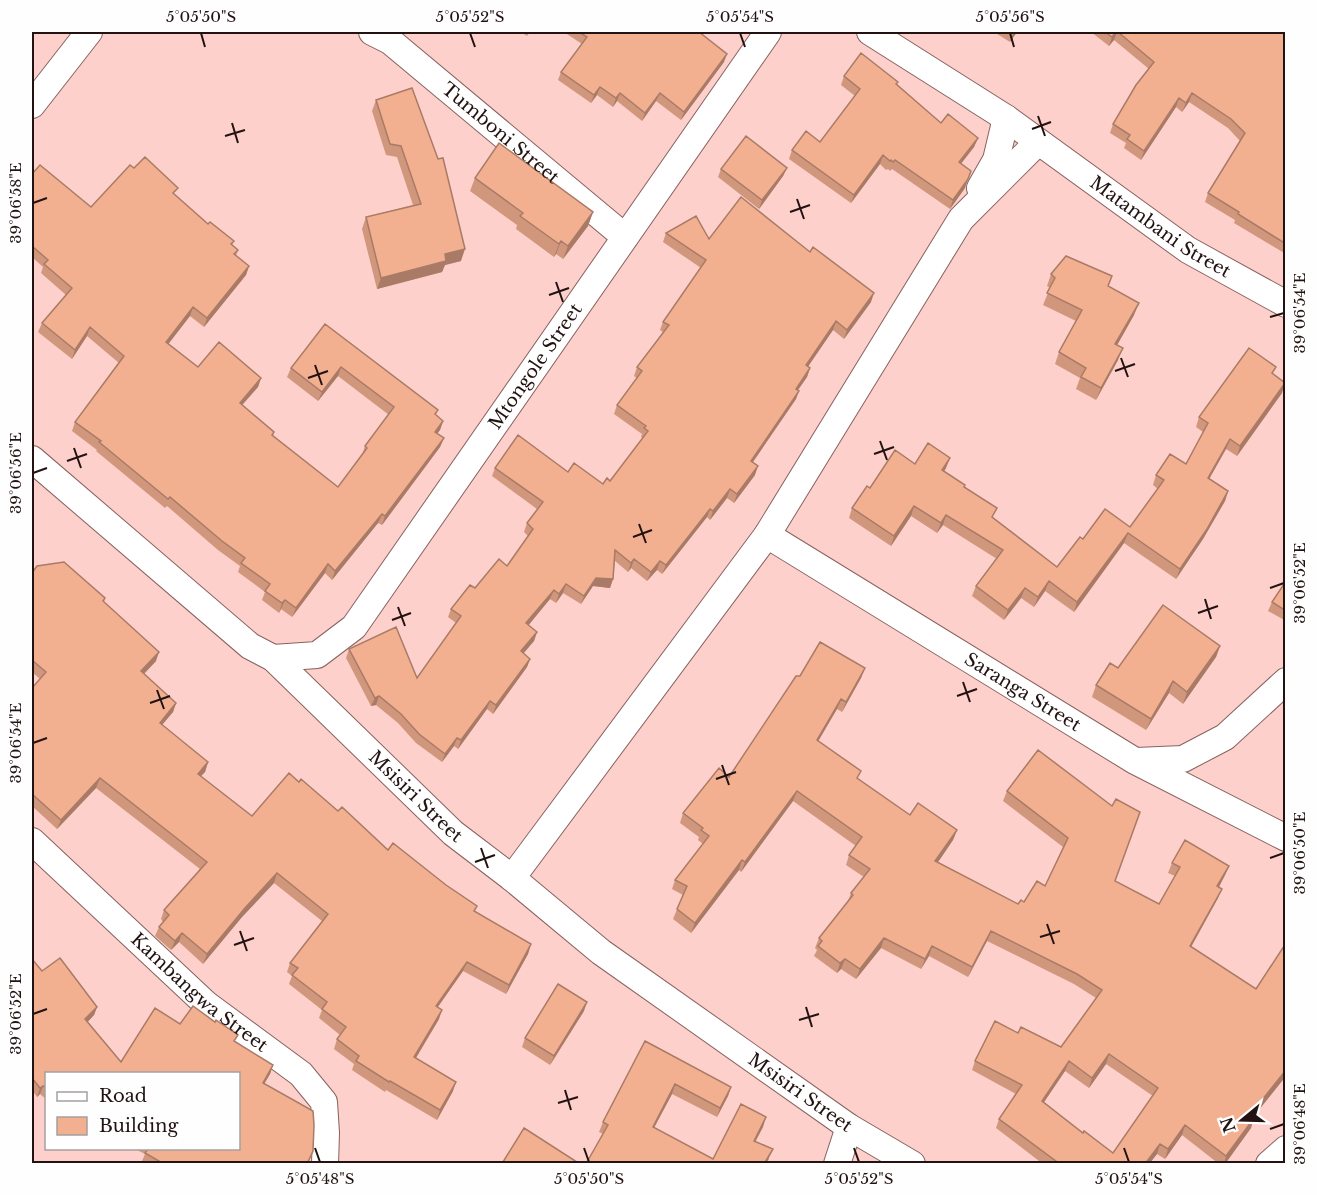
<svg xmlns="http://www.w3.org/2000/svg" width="1317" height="1195" font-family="'Libre Baskerville',serif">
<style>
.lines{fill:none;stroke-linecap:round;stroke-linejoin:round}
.minor-casing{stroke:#88625e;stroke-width:28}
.minor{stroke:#fff;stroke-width:26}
.wall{fill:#d0977d;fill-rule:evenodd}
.shaded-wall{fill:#a97b66}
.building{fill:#f2b091;stroke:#a97b66;stroke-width:1.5;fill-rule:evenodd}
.ticks{fill:none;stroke:#221312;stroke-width:2}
.labels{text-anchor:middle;stroke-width:5;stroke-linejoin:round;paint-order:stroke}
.street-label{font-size:18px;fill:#221312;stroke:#fefefe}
.neatline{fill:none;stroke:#221312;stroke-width:2}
.ticks-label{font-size:15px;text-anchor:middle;fill:#221312}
</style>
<rect width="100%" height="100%" fill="#fdd0cc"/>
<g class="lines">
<g class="minor-casing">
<g id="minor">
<path id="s1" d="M372 32 390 41 625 237"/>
<path id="s2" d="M870 32 1006 118 1188 250 1286 304"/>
<path d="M32 105 89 32"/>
<path d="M980 188 996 160 1006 118"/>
<path id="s3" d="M32 459 250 646 273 658 453 833 512 878 601 952 849 1127 912 1164"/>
<path id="s4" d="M767 535 1135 761 1286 838"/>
<path id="s5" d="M273 658 317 655 354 627 768 32"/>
<path d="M1136 761 1183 759 1225 737 1286 681"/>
<path id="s6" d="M32 841 206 1004 301 1074 324 1102 326 1133 325 1164"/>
<path d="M512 878 767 535 961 219 1038 142"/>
<path d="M837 1164 849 1127"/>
<path d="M1269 1164 1286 1149"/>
</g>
</g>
<use href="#minor" class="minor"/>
</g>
<path class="wall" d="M521 32H530L527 36Z
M564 32H699L724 62 681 120 656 101 642 121 617 101 613 107 597 95 591 103 558 80 561 72 582 44Z
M994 32H1017L1010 42Z
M1091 32H1286V254L1234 223 1235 220 1205 202 1208 193 1240 141 1228 128 1189 102 1182 112 1176 107 1141 160 1124 148 1126 143 1110 133 1113 124 1149 69 1114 40 1109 46Z
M844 76 897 84 941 123 978 138 974 147 961 164 965 188 950 209 892 169 890 171 888 169 886 170 880 164 851 203 789 159 792 150 820 142 855 96 841 85Z
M412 88 461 261 445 265 442 272 377 289 362 229 366 217 413 205 397 157 386 155 372 111 376 100Z
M134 168 175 195 208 224 234 241 232 245 238 250 236 256 249 266 246 275 204 327 190 316 168 344 198 367 261 378 258 387 242 405 274 432 273 436 338 487 362 455 365 446 389 415 338 376 318 401 287 377 291 368 325 324 443 421 440 430 437 433 444 438 440 447 382 525 378 523 332 580 325 573 292 617 281 609 279 613 262 600 265 592 238 572 240 566 218 550 167 506 165 508 96 451 97 450 72 431 75 422 119 363 87 336 72 359 38 332 42 323 66 295 41 273 43 267 32 257V174L91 207Z
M787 168 783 176 759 209 718 177 721 169Z
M475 178 593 212 588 226 563 259 556 254 554 257 516 229 517 225 470 191Z
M666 233 709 239 871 302 844 339 833 330 808 366 810 368 807 377 798 390 796 399 753 462 755 475 734 503 727 498 710 520 707 517 662 574 657 570 647 581 631 568 628 572 615 561 613 579 610 588 593 586 581 604 563 593 556 603 550 599 528 625 537 632 534 641 523 653 530 659 527 667 493 714 487 709 458 749 454 746 442 762 416 743 398 723 376 705 371 706 346 658 349 649 417 678 456 623 448 617 451 609 475 588 507 566 528 536 524 532 527 523 537 509 492 476 495 468 568 472 603 484 610 481 643 438 641 437 642 434 614 414 617 405 637 378 634 376 637 367 663 332 660 330 663 322 701 268 663 242Z
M1051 274 1112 276 1108 286 1134 315 1117 345 1118 360 1096 400 1076 389 1080 378 1055 364 1059 352 1076 321 1043 305 1050 288 1047 286Z
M1274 375 1282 393 1237 456 1226 449 1209 479 1228 491 1225 501 1203 539 1176 579 1124 543 1074 612 1045 591 1034 607 1021 598 1004 620 972 596 976 586 997 559 943 525 937 533 911 516 891 546 849 518 852 508 870 488 915 464 946 468 944 472 964 487 994 518 1057 567 1083 539 1130 527 1158 489 1153 485 1156 475 1186 464 1203 432 1196 427 1199 417Z
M32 573 105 598 104 602 156 661 144 674 176 703 173 712 162 725 208 762 205 772 201 776 252 816 299 782 388 850 475 912 531 944 528 954 506 994 463 971 438 1007 439 1019 416 1058 453 1091 437 1120 386 1090 385 1092 352 1070 354 1064 334 1049 337 1039 340 1035 319 1018 322 1010 289 984 292 976 287 972 290 963 322 921 274 883 242 917 203 964 179 942 171 950 155 936 159 927 163 922 161 919 164 910 200 869 96 788 57 829 32 806V688L40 679 32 672Z
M1286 581V621L1268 611 1272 602Z
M1220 646 1216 657 1183 704 1169 693 1146 730 1092 697 1096 685 1118 668Z
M865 668 861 678 842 712 837 709 818 741 858 779 910 815 957 830 953 840 938 862 1018 904 1024 902 1045 886 1063 847 1003 801 1007 791 1038 750 1115 881 1159 904 1175 876 1168 873 1172 863 1229 866 1225 875 1219 887 1218 898 1191 947 1256 989 1286 943V1076L1253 1117 1254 1118 1251 1128 1225 1164H1219L1182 1135 1165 1159 1157 1154 1149 1164H1043L996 1128 999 1119 1016 1094 972 1070 975 1061 1018 1033 1061 1047 1096 998 1074 984 987 941 968 977 929 956 921 969 881 948 856 979 841 969 837 973 814 956 817 950 815 948 819 938 848 901 851 893 864 877 846 865 849 855 856 846 793 801 741 872 739 870 691 933 673 919 683 895 672 889 675 880 703 844 698 840 699 837 680 823 683 813 729 777 800 676ZM1106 1064 1153 1096 1113 1153 1083 1133 1044 1102 1065 1071 1089 1088Z
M32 959 42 971 97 1007 94 1015 87 1022 121 1062 180 1024 235 1042 273 1065 270 1074 264 1084 313 1151 308 1164H146L142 1161 145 1154 135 1149H238L46 1074V1099L40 1094 37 1097 32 1090Z
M584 1011 550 1065 522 1047 525 1038Z
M645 1041 731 1087 728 1096 717 1117 672 1094 654 1128 713 1159 763 1127 755 1141 769 1159 766 1164H586L603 1134 599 1132 603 1122Z"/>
<path class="shaded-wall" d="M1014 32H1017L1010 42 1013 33Z
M1117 32 1114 40 1109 46 1112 37Z
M727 54 724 62 681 120 684 112Z
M600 87 597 95 591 103 594 95Z
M620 93 617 101 613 107 616 98Z
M660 93 656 101 642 121 645 113Z
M1192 93 1189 102 1182 112 1186 103Z
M1179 98 1176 107 1141 160 1144 151Z
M978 138 974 147 955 171 959 162Z
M883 155 880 164 851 203 854 195Z
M787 168 783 176 759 209 762 200Z
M968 179 965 188 950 209 953 200Z
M593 212 588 226 563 259 568 246Z
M561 241 556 254 554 257 559 244Z
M465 249 461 261 445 265 442 272 377 289 381 278 445 254Z
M249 266 246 275 204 327 207 318Z
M874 293 871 302 844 339 847 330Z
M1139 303 1134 315 1111 356 1115 344Z
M193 307 190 316 163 351 166 342Z
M836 321 833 330 803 374 806 365Z
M90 327 87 336 72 359 75 350Z
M1123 348 1118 360 1096 400 1101 388Z
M341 367 338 376 318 401 322 392Z
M810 368 807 377 793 397 796 389Z
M261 378 258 387 236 412 240 403Z
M1285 383 1282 393 1237 456 1240 446Z
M799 391 796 399 748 469 751 461Z
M443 421 440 430 432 441 435 432Z
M444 438 440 447 382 525 385 516Z
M1230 439 1226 449 1204 488 1208 478Z
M950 458 946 468 938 480 942 470Z
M758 466 755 475 734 503 737 494Z
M730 489 727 498 710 520 713 511Z
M1228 491 1225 501 1203 539 1176 579 1180 569Z
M914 506 911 516 891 546 894 536Z
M710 509 707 517 662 574 666 565Z
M382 514 378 523 332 580 335 571Z
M946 515 943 525 937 533 941 523Z
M1128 533 1124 543 1074 612 1077 602Z
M634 559 631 568 628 572 631 563Z
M660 561 657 570 647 581 651 572Z
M328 564 325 573 292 617 296 608Z
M596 578 613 579 610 588 593 586 581 604 584 596Z
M1049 581 1045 591 1034 607 1038 597Z
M566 584 563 593 556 603 559 594Z
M1025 588 1021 598 1004 620 1008 610Z
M554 590 550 599 523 632 526 623Z
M285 600 281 609 279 613 282 603Z
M537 632 534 641 518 660 521 651Z
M1220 646 1216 657 1183 704 1187 692Z
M159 652 156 661 138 680 141 671Z
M530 659 527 667 493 714 496 705Z
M865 668 861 678 842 712 846 702Z
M1173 681 1169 693 1146 730 1151 719Z
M379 696 376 705 371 706 375 698Z
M841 699 837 709 813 750 817 740Z
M490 701 487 709 458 749 461 740Z
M176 703 173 712 156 732 160 723Z
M457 738 454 746 442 762 445 754Z
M208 762 205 772 194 783 198 774Z
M100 778 96 788 57 829 61 820Z
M797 791 793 801 741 872 745 862Z
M957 830 953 840 932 871 935 861Z
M742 860 739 870 691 933 695 923Z
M1229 866 1225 875 1214 896 1217 886Z
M277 873 274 883 242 917 203 964 207 954 245 908Z
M1222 889 1218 898 1186 956 1190 946Z
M991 931 987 941 968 977 972 967Z
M182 933 179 942 171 950 175 941Z
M884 938 881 948 856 979 860 969Z
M531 944 528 954 506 994 509 985Z
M932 946 929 956 921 969 925 959Z
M845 959 841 969 837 973 840 963Z
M467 962 463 971 432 1015 436 1006Z
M587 1002 584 1011 550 1065 554 1056Z
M97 1007 94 1015 82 1028 85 1019Z
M442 1010 439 1019 411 1066 414 1057Z
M1109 1054 1106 1064 1089 1088 1092 1078Z
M1069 1061 1065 1071 1038 1111 1042 1101Z
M273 1065 270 1074 260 1091 263 1083Z
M1286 1070V1076L1247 1125 1250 1115Z
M456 1082 453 1091 437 1120 440 1110Z
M675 1084 672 1094 649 1137 653 1127Z
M43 1086 40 1094 37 1097 40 1088Z
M731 1087 728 1096 717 1117 720 1108Z
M766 1117 763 1127 751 1150 754 1141Z
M1254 1118 1251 1128 1225 1164H1224L1226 1156Z
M1185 1125 1182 1135 1165 1159 1168 1149Z
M1160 1144 1157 1154 1149 1164H1145Z
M773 1149 766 1164H764Z"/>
<path class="building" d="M579 32H699L727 54 684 112 660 93 645 113 620 93 616 98 600 87 594 95 561 72 587 37Z
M1105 32H1116L1112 37Z
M1118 32H1286V244L1238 214 1239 212 1208 193 1245 133 1231 119 1192 93 1186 103 1179 98 1144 151 1127 139 1130 135 1113 124 1136 85 1154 62Z
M861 53 898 82 896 84 941 123 948 114 978 138 959 162 971 171 968 179 953 200 895 160 893 162 891 160 890 161 883 155 854 195 792 150 806 131 820 142 860 89 844 76Z
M412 88 438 159 443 158 465 249 445 254 446 261 381 278 366 217 421 204 401 146 390 144 376 100Z
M746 136 787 168 762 200 721 169Z
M499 143 593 212 568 246 561 241 559 244 520 216 523 213 475 178Z
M145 157 178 188 173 193 208 224 210 222 234 241 231 244 238 250 234 254 249 266 207 318 193 307 166 342 198 367 219 342 261 378 240 403 274 432 272 435 338 487 367 448 365 446 394 407 341 367 322 392 291 368 325 324 438 410 435 414 443 421 435 432 444 438 385 516 382 514 335 571 328 564 296 608 285 600 282 603 265 591 270 584 241 563 245 558 222 541 170 497 168 499 99 442 101 441 75 422 124 356 90 327 75 350 42 323 72 288 44 264 48 260 32 246V174L40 165 91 207 130 165 134 168Z
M741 197 810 252 813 247 874 293 847 330 836 321 806 365 810 368 796 389 799 391 751 461 758 466 737 494 730 489 713 511 710 509 666 565 660 561 651 572 634 559 631 563 615 550 613 579 596 578 584 596 566 584 559 594 554 590 526 623 537 632 521 651 530 659 496 705 490 701 461 740 457 738 445 754 419 734 401 714 379 696 375 698 349 649 396 627 417 678 461 616 451 609 470 585 475 588 499 559 507 566 533 529 527 523 543 502 495 468 518 435 568 472 574 463 603 484 607 478 610 481 648 431 644 428 646 426 617 405 642 371 637 367 669 325 663 322 706 260 666 233 696 216 709 239Z
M1066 256 1112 276 1108 286 1139 303 1115 344 1123 348 1101 388 1081 377 1086 368 1059 352 1082 310 1047 293 1055 278 1051 274Z
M1249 348 1276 367 1272 373 1285 383 1240 446 1230 439 1208 478 1228 491 1207 529 1180 569 1128 533 1077 602 1049 581 1038 597 1025 588 1008 610 976 586 1003 550 946 515 941 523 914 506 894 536 852 508 867 486 870 488 895 450 915 464 928 443 950 458 942 470 965 485 964 487 997 508 992 517 1057 567 1080 537 1083 539 1105 509 1130 527 1164 480 1156 475 1170 454 1186 464 1208 423 1199 417Z
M64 562 105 598 103 601 159 652 141 671 176 703 160 723 208 762 198 774 252 816 289 773 299 782 301 779 338 811 342 807 388 850 393 843 446 885 477 906 474 911 531 944 509 985 467 962 436 1006 442 1010 414 1057 456 1082 440 1110 390 1081 389 1082 356 1061 359 1056 337 1039 346 1027 322 1009 327 1002 292 975 298 968 290 963 328 914 277 873 245 908 207 954 182 933 175 941 159 927 169 915 164 910 207 862 100 778 61 820 32 794V688L46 672 32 660V573L37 566Z
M1286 581V611L1272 602Z
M1163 605 1220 646 1187 692 1173 681 1151 719 1096 685 1110 663 1118 668Z
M820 642 865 668 846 702 841 699 817 740 861 771 857 778 910 815 918 803 957 830 935 861 1018 904 1021 900 1024 902 1037 881 1045 886 1068 838 1007 791 1038 750 1112 806 1116 799 1140 812 1115 881 1159 904 1180 867 1172 863 1185 840 1229 866 1217 886 1222 889 1190 946 1256 989 1286 943V1070L1250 1115 1254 1118 1226 1156 1185 1125 1168 1149 1160 1144 1145 1164H1060L999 1119 1022 1085 975 1061 995 1021 1018 1033 1021 1027 1061 1047 1102 990 1077 974 991 931 972 967 932 946 925 959 884 938 860 969 845 959 840 963 818 946 822 941 819 938 853 895 851 893 870 869 849 855 862 837 797 791 745 862 742 860 695 923 677 909 687 886 675 880 709 836 701 830 703 828 683 813 719 768 729 777 796 676H800ZM1109 1054 1158 1088 1113 1153 1084 1131 1083 1133 1042 1101 1069 1061 1092 1078Z
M60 958 97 1007 85 1019 121 1062 155 1008 180 1024 193 1006 215 1022 216 1020 238 1035 234 1041 273 1065 263 1083 313 1111 314 1125 313 1151 307 1164H164L145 1153 148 1149H238V1074H46V1088L43 1086 40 1088 32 1078V959L42 971Z
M558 984 587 1002 554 1056 525 1038Z
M645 1041 731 1087 720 1108 675 1084 653 1127 713 1159 741 1104 766 1117 754 1141 773 1149 764 1164H589L587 1162 608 1125 603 1122Z
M524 1128 577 1162 576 1164H505L503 1162Z"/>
<path class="ticks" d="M201 33 205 47M470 33 475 47M740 33 745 47M1010 33 1014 47M1038 116 1045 136M232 123 238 143M1032 129 1051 122M225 136 245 130M797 199 804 219M33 203 47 198M790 212 810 205M556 282 563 302M549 295 569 288M1270 317 1284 313M1121 358 1128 377M315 365 322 385M1115 371 1135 364M308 378 328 371M880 441 887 460M74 448 81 468M874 454 894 447M67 461 87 454M33 473 47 468M639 524 646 543M633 537 652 530M1270 588 1284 583M1205 599 1211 619M398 607 405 626M1198 613 1218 606M392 620 411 613M963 682 970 702M157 690 164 709M957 696 977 689M150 703 170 696M33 743 47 738M722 765 729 785M716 779 736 772M481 848 488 868M1270 858 1284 853M475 862 495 855M1047 924 1054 944M240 931 247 951M1040 937 1060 931M234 945 254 938M806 1007 812 1027M33 1014 47 1009M799 1020 819 1014M565 1090 571 1110M558 1103 578 1097M1270 1129 1284 1124M315 1148 320 1162M584 1148 589 1162M854 1148 859 1162M1124 1148 1129 1162"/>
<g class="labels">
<g class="street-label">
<text dy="6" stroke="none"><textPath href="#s1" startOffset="164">Tumboni Street</textPath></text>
<text dy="6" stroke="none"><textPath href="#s2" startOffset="350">Matambani Street</textPath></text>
<text dy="6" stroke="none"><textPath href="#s5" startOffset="408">Mtongole Street</textPath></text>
<text dy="6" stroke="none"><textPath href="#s4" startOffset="300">Saranga Street</textPath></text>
<text dy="6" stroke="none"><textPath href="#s3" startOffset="512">Msisiri Street</textPath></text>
<text dy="6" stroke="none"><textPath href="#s6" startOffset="226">Kambangwa Street</textPath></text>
<text dy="6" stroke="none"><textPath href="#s3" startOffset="998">Msisiri Street</textPath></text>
</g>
</g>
<rect width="1317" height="1195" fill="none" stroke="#fefefe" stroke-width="66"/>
<rect x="45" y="1072" width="195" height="78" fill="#fefefe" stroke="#a6a0a0" stroke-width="1.5"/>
<rect x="57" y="1092" width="30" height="9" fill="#ffffff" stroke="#a6a0a0" stroke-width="1.5"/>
<text x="99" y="1102" font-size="18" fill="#221312">Road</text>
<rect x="57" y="1117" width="30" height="18" fill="#f2b091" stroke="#a6a0a0" stroke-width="1.5"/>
<text x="99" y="1132" font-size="18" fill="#221312">Building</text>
<g transform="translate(1242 1120) rotate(251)" stroke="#fefefe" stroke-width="4.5" paint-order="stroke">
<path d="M0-4.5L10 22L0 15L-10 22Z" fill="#221312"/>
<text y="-9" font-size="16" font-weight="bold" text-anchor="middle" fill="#221312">N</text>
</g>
<rect x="33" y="33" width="1251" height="1129" class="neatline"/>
<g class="ticks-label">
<text x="201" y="22">5°05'50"S</text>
<text x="470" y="22">5°05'52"S</text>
<text x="740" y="22">5°05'54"S</text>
<text x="1010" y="22">5°05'56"S</text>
<text transform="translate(16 203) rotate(-90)" y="5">39°06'58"E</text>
<text transform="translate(1300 313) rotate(-90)" y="5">39°06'54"E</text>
<text transform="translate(16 473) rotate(-90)" y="5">39°06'56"E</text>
<text transform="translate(1300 583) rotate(-90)" y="5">39°06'52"E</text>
<text transform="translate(16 743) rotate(-90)" y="5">39°06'54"E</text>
<text transform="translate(1300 853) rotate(-90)" y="5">39°06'50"E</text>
<text transform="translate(16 1014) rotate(-90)" y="5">39°06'52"E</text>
<text transform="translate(1300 1124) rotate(-90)" y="5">39°06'48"E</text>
<text x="320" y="1184">5°05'48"S</text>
<text x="589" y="1184">5°05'50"S</text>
<text x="859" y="1184">5°05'52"S</text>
<text x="1129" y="1184">5°05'54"S</text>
</g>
</svg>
